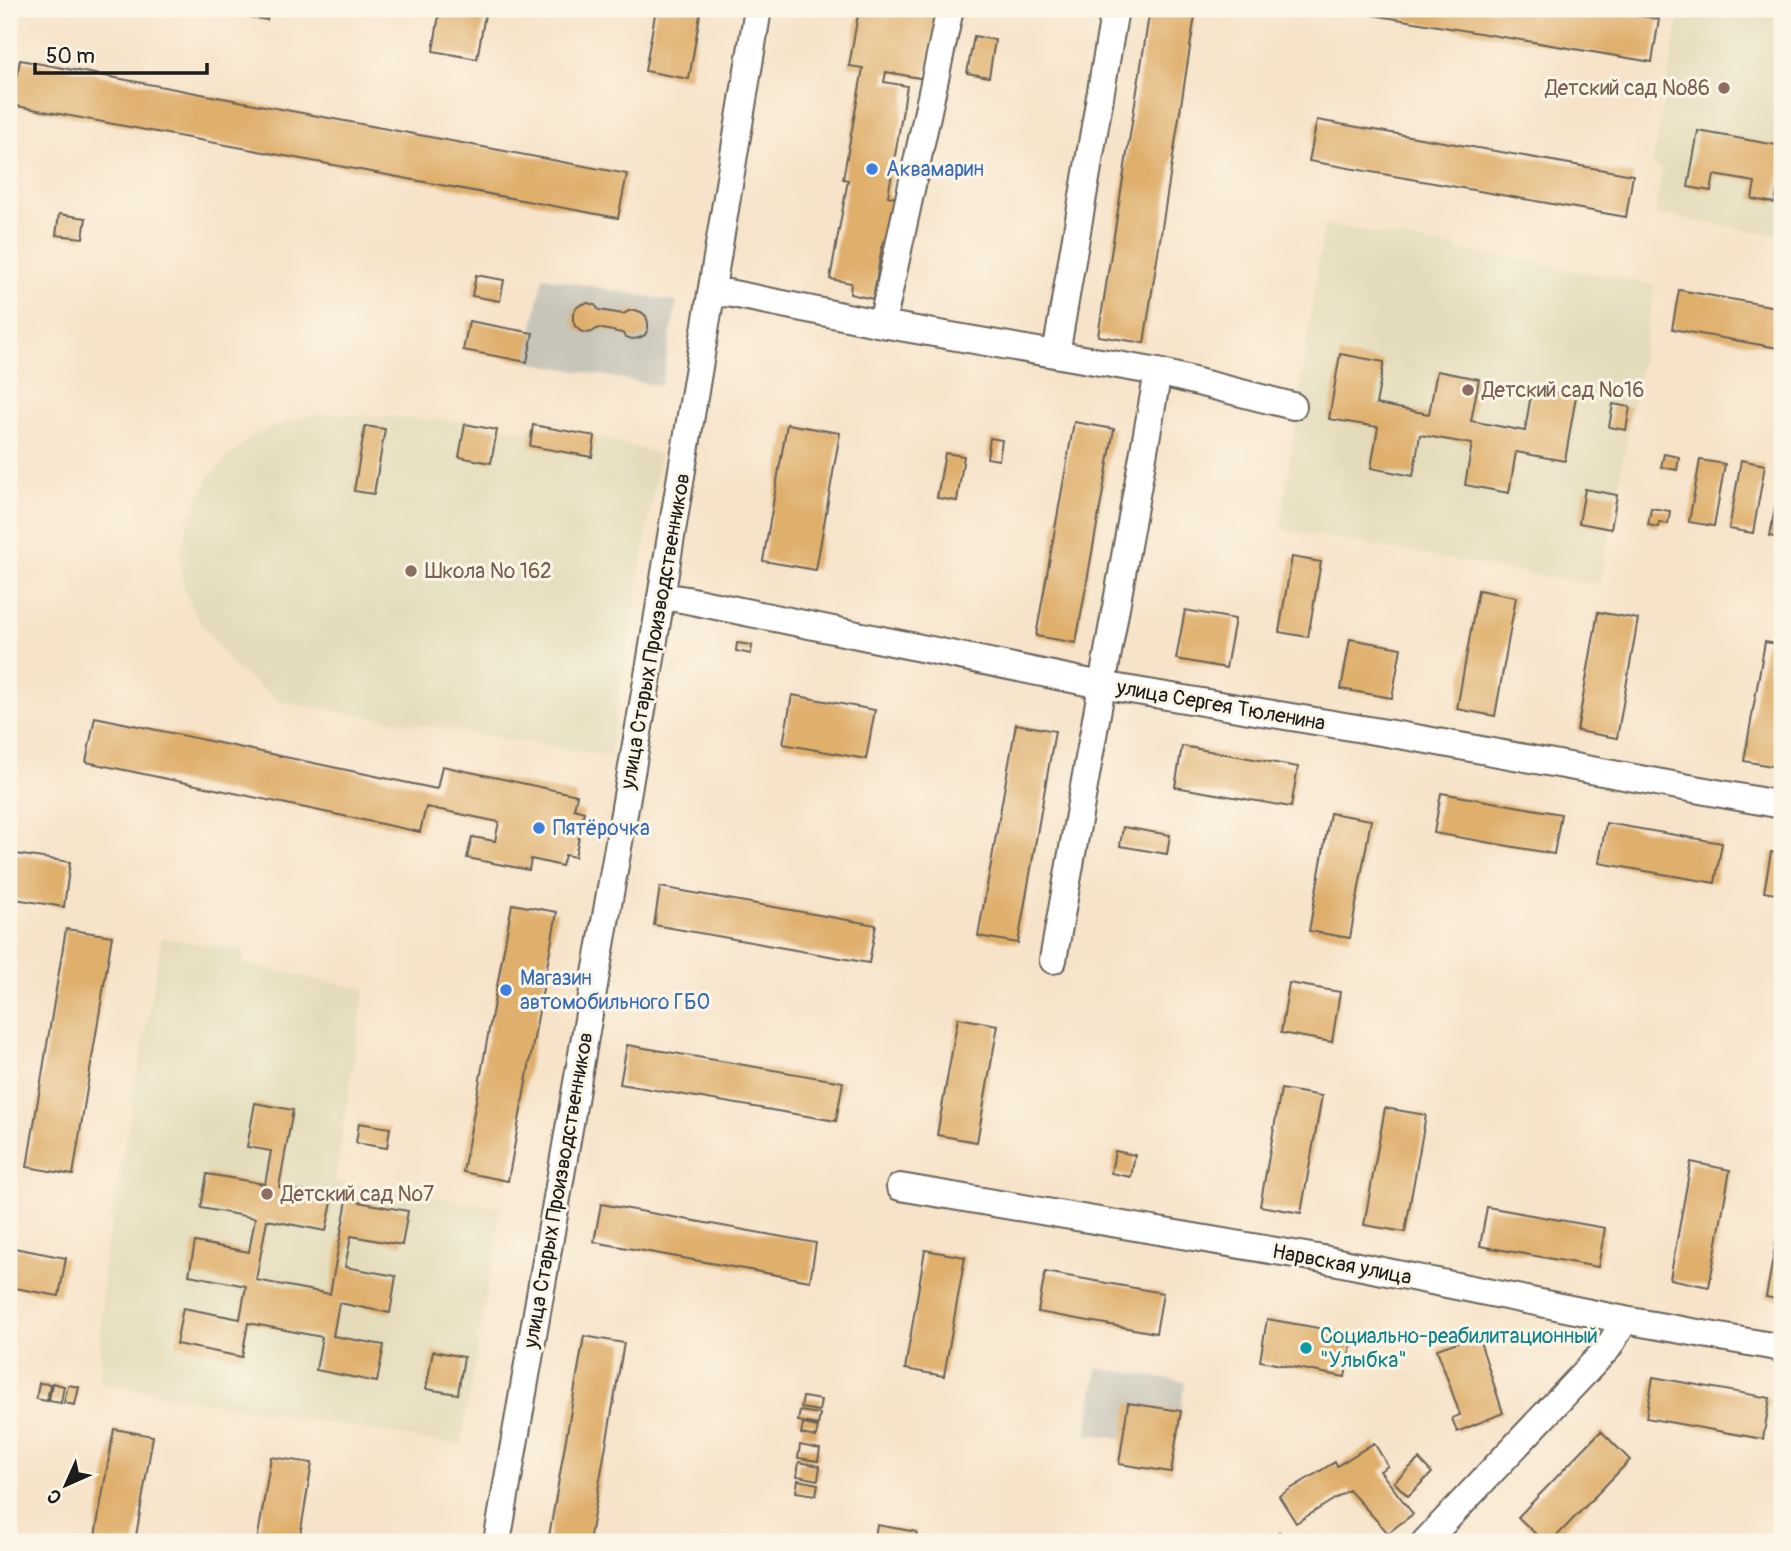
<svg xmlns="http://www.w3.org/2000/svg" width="1791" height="1551" font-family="Pangolin,sans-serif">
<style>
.built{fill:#e3dbba}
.industrial{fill:#c6c5b8}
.building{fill:#dfaf6c}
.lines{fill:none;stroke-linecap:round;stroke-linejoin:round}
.minor-casing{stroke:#686259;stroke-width:30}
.minor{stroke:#fff;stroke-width:26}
.education-dot{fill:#8d6e63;stroke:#fcf5e5;stroke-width:2.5}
.shop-dot{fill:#3f7fe0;stroke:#fcf5e5;stroke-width:2.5}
.culture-dot{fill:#0f9aa8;stroke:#fcf5e5;stroke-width:2.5}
.labels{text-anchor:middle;stroke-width:6;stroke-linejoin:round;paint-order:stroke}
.education-label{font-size:21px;fill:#785e54;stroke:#fcf5e5;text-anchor:start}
.shop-label{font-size:21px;fill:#366cbe;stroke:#fcf5e5;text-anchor:start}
.street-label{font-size:21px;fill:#1c1c1c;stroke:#fcf5e5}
.culture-label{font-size:21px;fill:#0d838f;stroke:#fcf5e5;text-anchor:start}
</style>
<rect width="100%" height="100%" fill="#fcf5e5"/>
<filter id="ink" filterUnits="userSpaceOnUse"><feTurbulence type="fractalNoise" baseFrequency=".0143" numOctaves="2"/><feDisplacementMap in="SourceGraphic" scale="14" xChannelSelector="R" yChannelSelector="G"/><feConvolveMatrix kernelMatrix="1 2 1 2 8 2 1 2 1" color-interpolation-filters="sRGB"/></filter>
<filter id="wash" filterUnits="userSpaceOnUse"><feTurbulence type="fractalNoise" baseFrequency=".00686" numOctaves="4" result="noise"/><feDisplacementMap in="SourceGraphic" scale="28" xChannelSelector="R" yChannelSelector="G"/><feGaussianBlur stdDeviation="1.57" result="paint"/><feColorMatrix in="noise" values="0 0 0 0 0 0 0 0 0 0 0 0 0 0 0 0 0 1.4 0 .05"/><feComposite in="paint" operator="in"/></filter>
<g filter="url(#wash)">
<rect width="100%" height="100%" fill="#f6e3c9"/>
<path class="built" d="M1681 9H1782V236L1655 214 1662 168 1652 165Z
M1324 224 1655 285 1601 581 1585 584 1280 529Z
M327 413 471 422 526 431 533 425 595 436 660 454 609 756 281 702 234 667 197 617 184 590 180 552 190 515 209 477 248 439 287 421Z
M162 938 244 951 243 964 365 989 335 1181 501 1208 461 1446 100 1383 103 1267Z"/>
<path class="industrial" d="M543 277 677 302 661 386 463 350 469 321 532 333Z
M1097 1368 1185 1382 1171 1472 1119 1464 1123 1439 1087 1434Z"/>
<g id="blocks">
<path class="building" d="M224 9H269L267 20 223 12Z
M440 9H486L477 59 433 51Z
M656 9H701L689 79 645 71Z
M859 9H938L925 79 886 72 884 82 907 86 888 196 896 198 888 242 883 241 873 299 850 294 851 283 830 279 848 180 843 179 863 68 849 66Z
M1150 9H1196L1144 343 1098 336Z
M1343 9H1597L1659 19 1652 62 1343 10Z
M974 36 995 40 989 77 967 73Z
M20 60 627 174 618 218 11 105Z
M1317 120 1633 175 1626 217 1309 161Z
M1698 131 1782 146V159L1775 203 1752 199 1755 182 1714 175 1711 191 1688 187Z
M59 214 86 218 83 238 56 235Z
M476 275 504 280 500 301 472 296Z
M1679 290 1782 308V324L1778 348 1672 329Z
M588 303 595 305 599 310 623 314 629 311 635 310 641 312 646 316 648 323V329L645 335 639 338 632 339 626 337 622 333 598 328 592 332 586 333 580 331 575 326 573 320V313L576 308 582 304Z
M469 321 533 333 527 362 463 350Z
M1340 354 1384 362 1376 404 1429 414 1437 371 1479 379 1471 421 1525 431 1532 388 1576 396 1565 461 1516 452 1509 493 1465 485 1472 444 1420 435 1413 476 1371 468 1378 427 1329 419Z
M1613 404 1630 407 1626 430 1609 427Z
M1074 422 1114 429 1076 643 1036 636Z
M465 424 497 430 491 463 459 457Z
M787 424 840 433 816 570 763 561Z
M533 425 595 436 592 457 530 446Z
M365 426 385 429 374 494 354 491Z
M990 438 1002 440 999 460 987 458Z
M945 453 964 456 957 501 937 498Z
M1664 454 1679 457 1677 470 1661 467Z
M1700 460 1725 464 1714 526 1689 522Z
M1741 460 1765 465 1753 533 1729 529Z
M1781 473 1782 474V539L1770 536Z
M1585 489 1617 495 1611 529 1579 523Z
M1651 508 1670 511 1668 524 1659 522 1658 527 1648 525Z
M1292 557 1321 562 1308 637 1279 632Z
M1478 590 1516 597 1495 716 1457 709Z
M1185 610 1235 619 1226 668 1176 659Z
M1598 612 1638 619 1617 738 1577 731Z
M1350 639 1401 648 1392 698 1341 689Z
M1765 642 1782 645V768L1744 761Z
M737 643 752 645 751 654 736 651Z
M792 695 875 710 866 759 783 744Z
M95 717 437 789 442 766 577 795 574 809 584 812 575 857 565 855 562 866 531 859 529 870 467 858 472 837 495 841 499 822 426 807 420 832 86 762Z
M1016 724 1055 731 1018 943 978 936Z
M1182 746 1298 767 1291 807 1175 787Z
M1441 793 1561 814 1554 854 1434 833Z
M1330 813 1371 820 1350 938 1309 931Z
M1606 823 1722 843 1715 883 1599 863Z
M1123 827 1170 835 1167 854 1120 846Z
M1771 852 1782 854V895L1764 892Z
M9 853 70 862 64 907 9 898Z
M660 887 876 925 869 963 654 925Z
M512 904 557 912 508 1181 463 1172Z
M66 929 112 936 73 1175 27 1167Z
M1289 983 1340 992 1332 1042 1281 1033Z
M958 1018 998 1025 977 1142 937 1135Z
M627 1045 843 1082 836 1121 620 1084Z
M1281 1089 1322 1096 1301 1213 1260 1206Z
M255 1103 293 1110 279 1187 333 1197 326 1231 267 1220 256 1280 330 1294 347 1200 408 1211 402 1245 351 1236 345 1267 396 1276 390 1313 339 1303 333 1336 384 1345 377 1382 316 1370 322 1337 248 1323 242 1357 176 1344 183 1308 240 1319 246 1286 189 1275 195 1242 249 1252 255 1218 201 1208 207 1174 265 1184 271 1151 247 1147Z
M1385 1108 1426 1115 1405 1232 1364 1225Z
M359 1123 390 1128 387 1148 356 1143Z
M1115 1151 1135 1155 1131 1177 1111 1173Z
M1691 1162 1730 1170 1709 1287 1670 1279Z
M601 1204 816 1243 810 1281 594 1242Z
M1487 1207 1605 1228 1598 1267 1480 1246Z
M1781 1214 1782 1215V1300L1766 1297Z
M9 1247 66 1258 59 1296 9 1287Z
M925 1250 965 1257 944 1376 905 1369Z
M1045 1272 1163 1293 1156 1333 1038 1312Z
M1267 1319 1353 1334 1345 1377 1260 1361Z
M1478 1335 1503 1413 1457 1432 1452 1418 1460 1415 1437 1349Z
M584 1336 624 1343 589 1542H548Z
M433 1351 464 1357 458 1394 426 1389Z
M1653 1377 1770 1398 1763 1439 1646 1418Z
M39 1383 50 1384 47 1401 36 1399Z
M52 1383 64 1386 61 1403 49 1401Z
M68 1385 79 1387 75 1405 64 1403Z
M803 1397 821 1400 819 1411 801 1408Z
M1128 1403 1181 1411 1171 1472 1119 1464Z
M800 1411 820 1414 818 1425 798 1421Z
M803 1424 818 1427 816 1437 801 1434Z
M114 1429 153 1436 135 1542H94Z
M1601 1431 1630 1460 1551 1542H1544L1518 1517Z
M1374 1443 1388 1466 1380 1471 1413 1514 1388 1533 1349 1490 1296 1523 1279 1496 1335 1462 1337 1466Z
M800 1445 820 1449 818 1461 798 1458Z
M271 1457 312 1463 299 1542H257Z
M1419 1459 1432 1473 1408 1496 1394 1482Z
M799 1462 820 1466 818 1480 797 1476Z
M798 1480 818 1484 816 1495 796 1492Z
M877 1525 917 1532 915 1542H874Z
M1279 1532 1289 1542H1270Z"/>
</g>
</g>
<g filter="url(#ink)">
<use href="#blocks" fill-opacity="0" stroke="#686259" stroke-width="2"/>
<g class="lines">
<g class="minor-casing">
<path id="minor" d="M712 294 728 293 882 324 1158 372 1293 406
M882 324 950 9
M1056 354 1115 9
M661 596 687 600 1101 685 1416 738 1782 805
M1053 960 1158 372
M900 1187 1323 1259 1625 1320 1782 1348
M497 1542 650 664 758 9
M1425 1542 1608 1348 1625 1320"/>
</g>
<use href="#minor" class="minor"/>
</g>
</g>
<g class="education-dot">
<circle cx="1724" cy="88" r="7"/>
<circle cx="1468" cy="390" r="7"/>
<circle cx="411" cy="571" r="7"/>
<circle cx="267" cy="1194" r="7"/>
</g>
<g class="shop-dot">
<circle cx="872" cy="169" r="7"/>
<circle cx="539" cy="828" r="7"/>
<circle cx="506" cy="990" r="7"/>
</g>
<circle class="culture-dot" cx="1306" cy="1348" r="7"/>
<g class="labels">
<g class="education-label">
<text x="1710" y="95" text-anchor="end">Детский сад №86</text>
<text x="1482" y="397">Детский сад №16</text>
<text x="425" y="578">Школа № 162</text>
<text x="281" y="1201">Детский сад №7</text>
</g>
<g class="shop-label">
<text x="886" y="176">Аквамарин</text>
<text x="553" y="835">Пятёрочка</text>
<text x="520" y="985">Магазин<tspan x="520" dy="24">автомобильного ГБО</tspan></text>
</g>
<g class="street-label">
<text transform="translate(655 631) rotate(-80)" y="7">улица Старых Производственников</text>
<text transform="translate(1221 705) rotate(10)" y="7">улица Сергея Тюленина</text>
<text transform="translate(558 1190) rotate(-80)" y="7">улица Старых Производственников</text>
<text transform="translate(1342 1264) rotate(11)" y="7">Нарвская улица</text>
</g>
<g class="culture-label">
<text x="1320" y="1343">Социально-реабилитационный<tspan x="1320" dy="24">"Улыбка"</tspan></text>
</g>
</g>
<rect width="1791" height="1551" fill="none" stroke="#fcf5e5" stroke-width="35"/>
<g transform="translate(66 1485) rotate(225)" stroke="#fcf5e5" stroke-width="5" paint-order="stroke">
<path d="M0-5L12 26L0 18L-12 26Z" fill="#1c1c1c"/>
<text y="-10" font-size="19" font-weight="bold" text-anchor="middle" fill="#1c1c1c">С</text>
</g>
<path d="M35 63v10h172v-10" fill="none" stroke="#1c1c1c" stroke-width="3.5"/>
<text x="46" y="63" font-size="21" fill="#1c1c1c" stroke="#fcf5e5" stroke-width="5" paint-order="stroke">50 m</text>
</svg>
